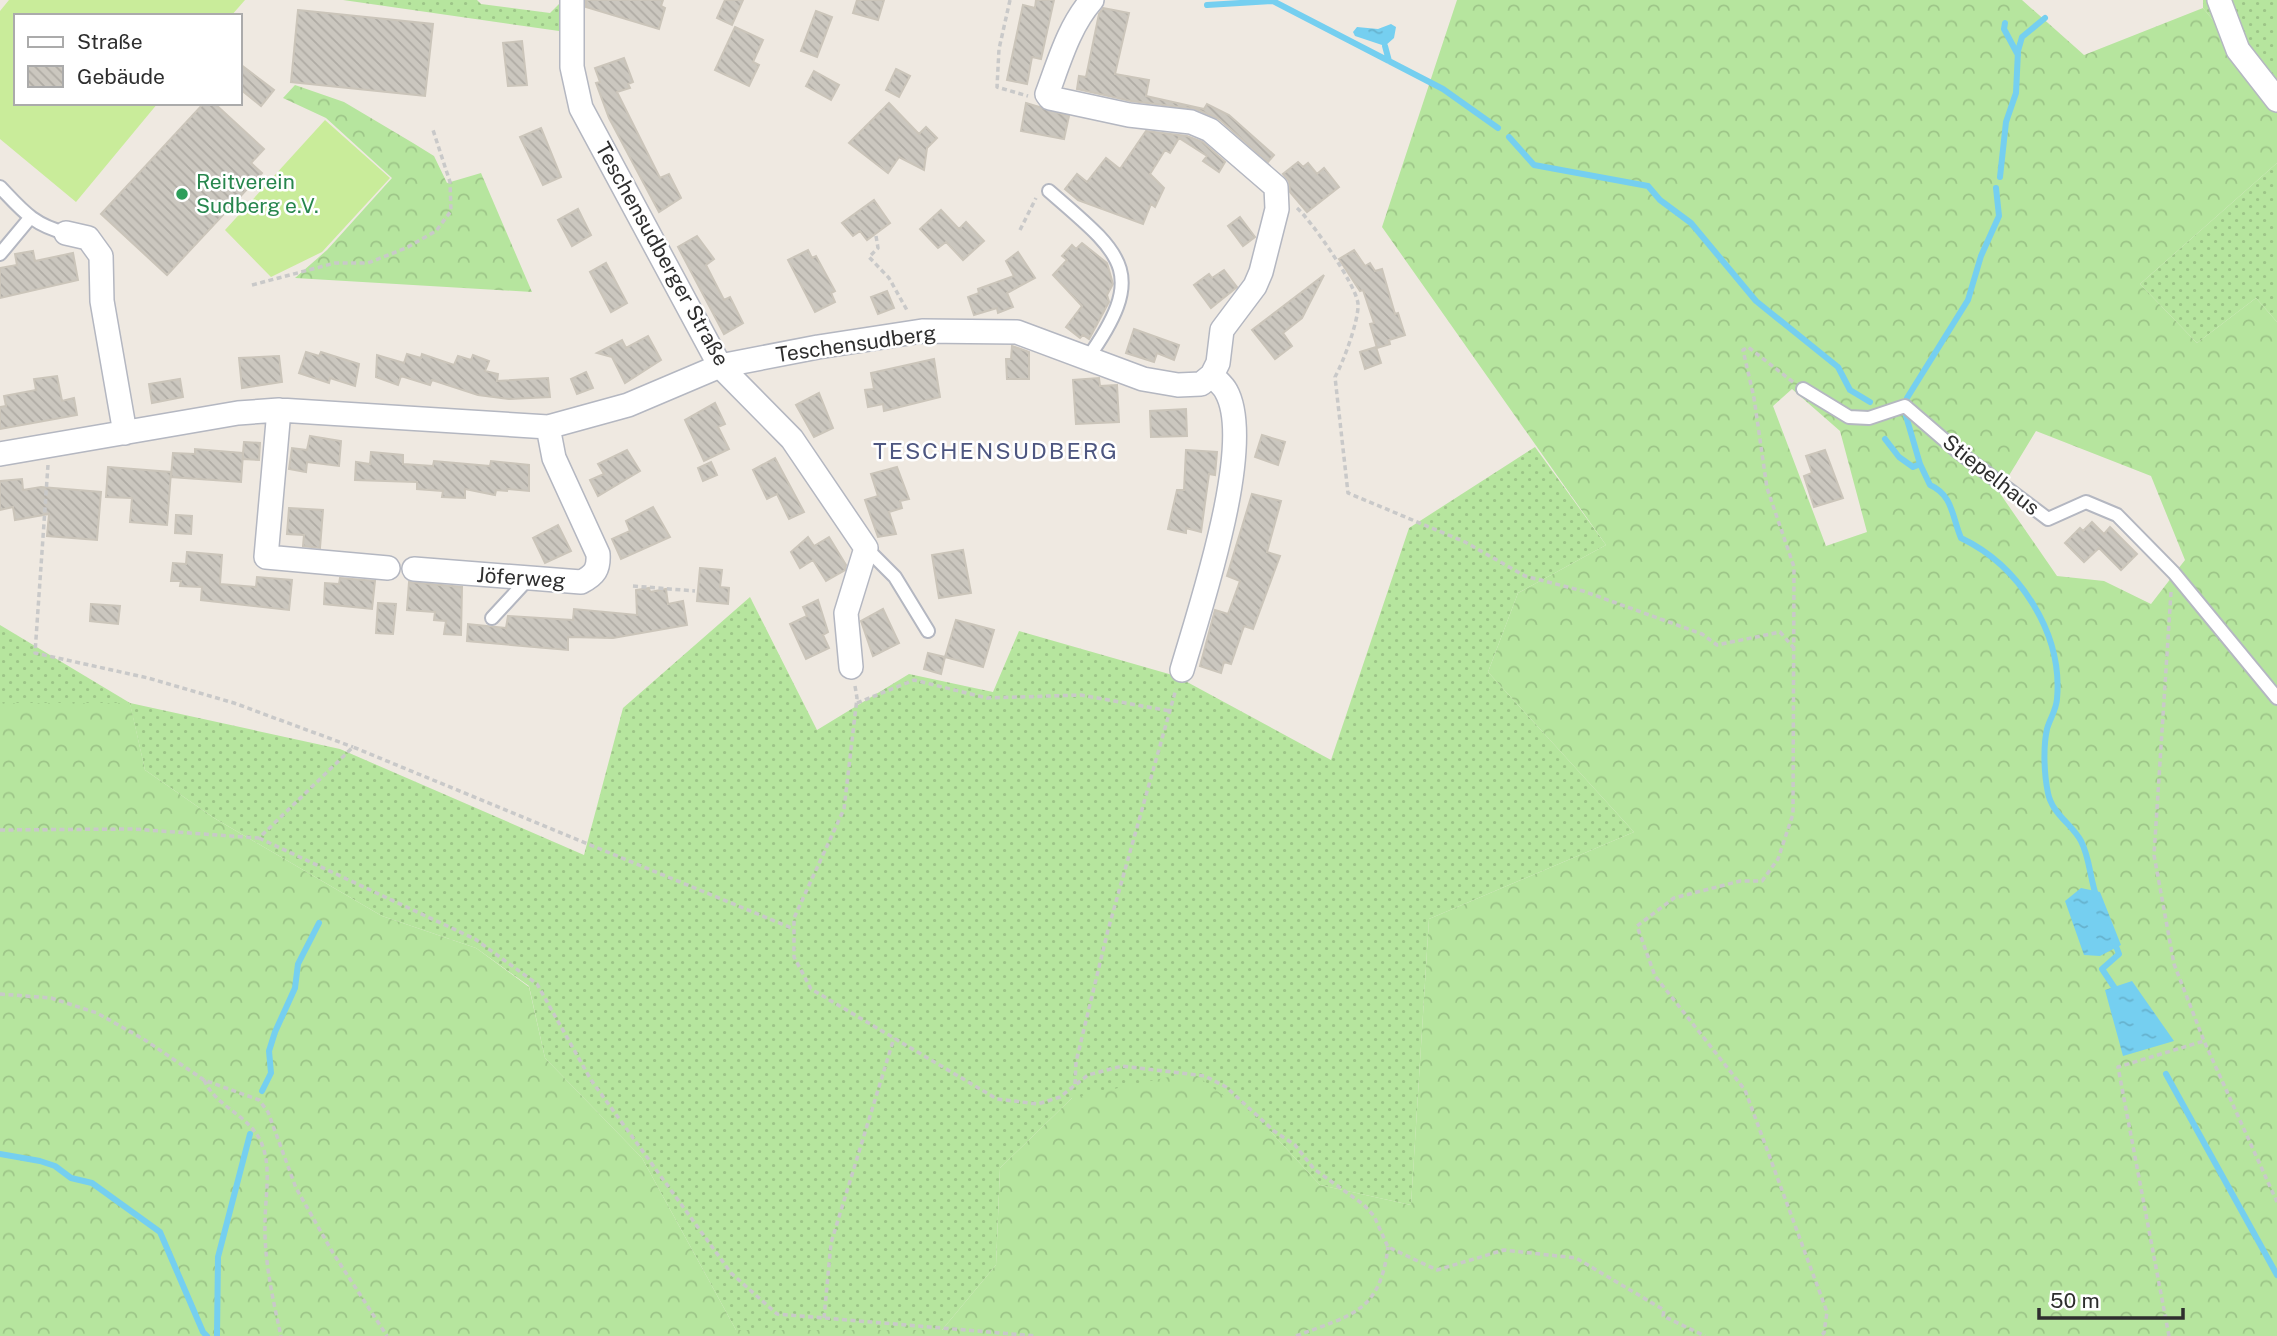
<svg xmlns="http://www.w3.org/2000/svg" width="2277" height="1336" font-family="'Public Sans',sans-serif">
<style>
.grass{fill:url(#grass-dots)}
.forest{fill:url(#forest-crowns);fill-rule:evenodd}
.pitch{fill:#c9ec9a}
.water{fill:url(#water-ripples)}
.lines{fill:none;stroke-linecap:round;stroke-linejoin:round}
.stream{stroke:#75cff0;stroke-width:6}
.building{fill:url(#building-back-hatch);stroke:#cbc5ba;stroke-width:2}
.lane-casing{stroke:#b4b7c1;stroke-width:16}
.street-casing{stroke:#b4b7c1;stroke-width:26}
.path{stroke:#c9c9c9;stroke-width:3.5;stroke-dasharray:5 3.5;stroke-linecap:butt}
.lane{stroke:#fff;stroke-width:12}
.street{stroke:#fff;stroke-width:23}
.leisure-dot{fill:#2e9e5b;stroke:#fff;stroke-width:2.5}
.labels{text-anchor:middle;stroke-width:5;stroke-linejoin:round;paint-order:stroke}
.leisure-label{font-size:21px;fill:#27864d;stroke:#fff;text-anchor:start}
.street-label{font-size:21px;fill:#2e2e2e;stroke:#fff}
.neighbourhood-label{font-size:23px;letter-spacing:2px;fill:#4d5680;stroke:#fff}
</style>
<defs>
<pattern id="grass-dots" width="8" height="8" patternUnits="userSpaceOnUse" patternTransform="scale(1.75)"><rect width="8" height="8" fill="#b6e59e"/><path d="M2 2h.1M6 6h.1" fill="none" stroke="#9dc588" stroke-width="1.8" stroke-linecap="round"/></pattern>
<pattern id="forest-crowns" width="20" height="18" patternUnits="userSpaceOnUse" patternTransform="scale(1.75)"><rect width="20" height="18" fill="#b6e59e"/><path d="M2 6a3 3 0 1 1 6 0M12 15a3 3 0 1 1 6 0" fill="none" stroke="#9dc588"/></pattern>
<pattern id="water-ripples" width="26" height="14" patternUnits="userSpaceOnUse" patternTransform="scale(1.75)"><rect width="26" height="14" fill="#75cff0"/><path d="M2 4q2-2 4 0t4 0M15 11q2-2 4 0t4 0" fill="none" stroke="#66b2ce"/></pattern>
<pattern id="building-back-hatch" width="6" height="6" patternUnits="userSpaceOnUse" patternTransform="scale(1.75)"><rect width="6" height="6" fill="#cbc7bf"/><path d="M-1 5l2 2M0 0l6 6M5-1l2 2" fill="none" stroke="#afaba4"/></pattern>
</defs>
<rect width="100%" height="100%" fill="#efe9e1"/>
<path class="grass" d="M343 0H477L481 4 550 13 559 4V31Z
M2203 0H2277V98L2203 8Z
M2277 163V322L2256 298 2197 343 2140 284Z
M1535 447 1606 545 1518 593 1488 672 1634 832 1429 919 1411 1205 1320 1185 1270 1131 1072 1098 1000 1168 996 1265 942 1330H736L642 1158 545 1058 529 986 476 948 382 916 214 818 145 770 130 704 0 703V625L130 703 340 749 584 855 623 708 750 597 817 730 909 674 993 692 1019 631 1176 676 1331 760 1409 528Z"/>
<path class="forest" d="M1457 0H2022L2084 55 2203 8 2277 98V163L2140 284 2197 343 2256 298 2277 322V1336H0V703H130L145 770 214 818 382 916 476 948 529 987 545 1058 642 1158 736 1330H942L996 1265 1000 1168 1072 1098 1192 1072 1270 1131 1320 1185 1411 1205 1429 919 1634 832 1488 672 1518 593 1606 545 1382 227ZM1792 389 1840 431 1867 532 1826 546 1773 406ZM2036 431 2151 476 2185 560 2151 604 2104 581 2057 576 1999 492Z
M295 85 344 102 413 143 434 156 447 183 481 173 532 292 295 278 327 250 392 178 326 118 283 98Z"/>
<path class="pitch" d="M9 0H245L231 16H16V103H158L76 202 0 139V11Z
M325 120 390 178 322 252 271 277 225 230Z"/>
<path class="water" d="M1391 24 1396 27 1394 38 1385 46 1355 36 1353 32 1357 27 1378 29Z
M2081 888 2100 892 2121 945 2100 956 2084 955 2065 901Z
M2132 981 2174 1041 2123 1056 2105 990Z"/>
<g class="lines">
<path class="stream" d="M1207 5 1273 1 1443 89 1498 128
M2005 23 2004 29 2018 55
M1385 46 1389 61
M1509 137 1534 165 1648 186 1660 200 1691 223 1756 301 1838 367 1850 390 1870 402
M2000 177 2006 122 2016 93 2018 51 2022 37 2045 18
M1907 398 1968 300 1981 256 1999 216 1996 188
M1906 416 1920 464
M1885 439 1899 457 1913 467 1920 464 1930 485C1953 495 1952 517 1961 538 2020 566 2063 634 2057 699 2056 711 2050 718 2047 729 2043 747 2044 774 2048 793 2052 814 2072 824 2081 841 2090 858 2090 880 2097 898
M2114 941 2119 954 2102 969 2116 990
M2166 1074 2277 1275
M262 1091 271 1073 269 1051 275 1032 295 988 298 964 319 923
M0 1154 40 1161 55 1166 71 1178 92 1183 160 1232 203 1332 207 1336
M217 1336 218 1257 250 1134"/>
</g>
<path class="building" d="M586 0H663L661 6 665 8 659 29 586 7Z
M725 0H743L732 25 717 18Z
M857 0H884L878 20 853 13Z
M1036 0H1054L1041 59 1032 57 1027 84 1007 80 1023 5 1035 8Z
M1103 8 1129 13 1115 74 1149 80 1146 96 1204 109 1207 104 1229 115 1274 155 1268 162 1219 119 1196 109 1131 101 1077 89 1079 76 1086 77 1099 14Z
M298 10 433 24 425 96 291 82Z
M816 11 832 17 817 57 801 51Z
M735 27 763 40 753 62 759 65 749 86 715 70Z
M522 41 527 85 508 86 503 43Z
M624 58 633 82 628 84 630 88 617 92 660 178 669 174 681 198 659 212 609 118 596 83 600 82 595 68Z
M240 64 274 90 261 106 240 89Z
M896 69 910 76 899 97 886 90Z
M814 71 839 85 831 100 806 86Z
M204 103H214L264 149 251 163 262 173 167 275 101 214Z
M889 103 919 134 926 127 937 138 927 148 924 170 899 157 888 173 849 143Z
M1026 103 1069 116 1064 139 1021 131Z
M541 128 561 177 543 185 520 137Z
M1146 131 1187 136 1203 142 1225 162 1219 172 1203 161 1207 156 1179 138 1170 153 1165 150 1150 174 1164 188 1155 207 1151 204 1143 224 1078 200 1065 189 1077 174 1087 182 1106 158 1120 169Z
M1298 162 1303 167 1308 163 1317 174 1324 168 1339 187 1307 212 1290 192 1289 181 1283 174Z
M874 200 890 223 867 240 860 231 853 236 842 223Z
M578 209 591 235 572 246 558 220Z
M941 210 959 229 966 222 984 241 963 260 946 242 938 248 920 229Z
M1240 217 1255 237 1243 246 1228 226Z
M697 236 714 259 706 265 724 300 730 297 743 323 724 334 678 247Z
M1082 243 1107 263 1113 284 1107 295 1109 302 1089 339 1083 335 1080 338 1066 327 1082 306 1053 275 1067 260 1062 256 1072 245 1076 249Z
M808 250 812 258 816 256 835 291 831 293 835 302 815 312 788 260Z
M1354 250 1365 266 1370 263 1375 271 1382 269 1395 314 1398 313 1405 335 1389 340 1390 344 1377 348 1370 324 1374 323 1363 290 1360 291 1339 259Z
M33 251 35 261 73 253 78 280 0 298V268L17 265 15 254Z
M1018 252 1035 278 1007 293 1013 307 998 313 997 308 974 315 968 297 979 293 978 289 1014 276 1006 261Z
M606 263 627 303 611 312 590 272Z
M1224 270 1237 287 1211 308 1194 285 1209 274 1212 278Z
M1324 275 1302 318 1283 333 1292 346 1275 359 1252 330Z
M887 291 894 308 878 314 871 297Z
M1134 329 1179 345 1174 360 1157 353 1154 362 1126 353Z
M648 336 661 360 625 383 612 357 597 353 622 340 626 348Z
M1012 346 1029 352V379H1007L1006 359H1011Z
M1376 347 1381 363 1365 369 1360 352Z
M306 352 319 356 321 352 359 364 355 386 330 378 329 383 299 373Z
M407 354 421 358 422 354 454 365 458 356 471 360 473 355 489 361 485 371 498 374 497 381 548 378 550 397 509 399 478 395 432 380 430 385 401 376 398 385 376 377 377 355 404 363Z
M279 356 282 382 242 388 239 358Z
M934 359 940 397 884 411 883 404 868 407 865 390 874 389 871 373Z
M586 372 593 388 577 394 571 379Z
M57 376 62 401 74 398 77 415 0 429V407L6 406 4 396 36 390 34 379Z
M1099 378 1100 386 1117 385 1119 422 1076 424 1073 380Z
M180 379 183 397 152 403 149 384Z
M819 393 833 428 814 437 796 405Z
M715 403 725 424 718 427 729 449 704 461 685 420Z
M1186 409 1187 436 1151 437 1150 411Z
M1262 435 1285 442 1278 465 1255 457Z
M310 436 341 441 339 466 307 462 306 472 289 469 292 448 307 450Z
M244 442 260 443 259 460 243 459V454L241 482 171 477 173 453 195 454V449L243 453Z
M627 450 640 471 598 496 590 480 604 474 598 464Z
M1186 450 1217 452 1215 475 1209 474 1201 532 1186 528V533L1168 529 1177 490H1184Z
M1825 450 1843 498 1814 507 1804 476 1812 473 1806 456Z
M371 452 403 455V464L433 466 434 461 490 466 491 461 529 465V491L507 489V491L496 490 495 495 465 489V498L442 497 443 491 417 489V482L355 480 356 462 370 464Z
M775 458 804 512 789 519 777 494 767 499 753 470Z
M711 462 717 475 703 481 698 468Z
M108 467 171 472 167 525 130 522 132 498 106 497Z
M897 467 909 499 900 501 902 508 889 512 896 534 878 537 865 500 878 496 871 474Z
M22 479 23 490 41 487 101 492 97 540 47 536 49 514 15 520 13 507 0 510V481Z
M1252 494 1281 501 1267 552 1280 556 1253 629 1244 626 1231 664 1224 662 1221 673 1200 666 1215 610 1228 614 1240 581 1227 576Z
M653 507 670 537 621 559 612 539 630 531 626 521Z
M289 508 323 510 320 548 303 546 304 535 287 534Z
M176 515 192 516 191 534 175 533Z
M2092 522 2104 534 2110 527 2137 554 2121 570 2099 548 2084 562 2065 543 2080 528 2083 531Z
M558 525 571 551 545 563 533 538Z
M808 537 814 546 829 537 846 565 845 570 826 581 813 560 800 568 791 552Z
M963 550 971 593 939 598 932 555Z
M187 552 222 555 220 584 256 587 257 577 292 580 289 610 201 600 202 587 180 586 181 581H171L173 563 186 564Z
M700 568 722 570 720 587 729 588 728 604 697 601Z
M340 578 375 581 372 609 324 604 325 583 339 584Z
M409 582 462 587 461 635 444 634 446 621 434 620 435 612 407 610Z
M649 588 650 592 666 589 668 604 683 601 687 625 613 638 568 637V650L467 641 468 624 506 628 508 616 573 620 574 609 637 615 636 590Z
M818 600 828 632 823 635 829 648 806 659 790 624 807 616 803 607Z
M378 603 396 604 393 634 376 633Z
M91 604 120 606 118 624 90 621Z
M883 609 899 643 873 656 861 621Z
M956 620 994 630 983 667 945 657Z
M928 653 945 657 941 674 924 669Z"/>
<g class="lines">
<g class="lane-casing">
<path id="lane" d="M0 187C22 210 33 225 66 233
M1049 191C1123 255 1149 272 1087 359
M0 254 30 218
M1803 389 1849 417 1869 418 1905 406 1956 450 2048 519 2086 502 2117 515 2174 573 2277 698
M866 548 895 577 928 631
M492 618 528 579"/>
</g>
<g class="street-casing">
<path id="street" d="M572 0V67L581 108 720 366 792 439 866 548 846 613 851 667
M2219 0 2238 50 2277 100
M66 233 88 238 101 256 102 301 125 433
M279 410 266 557 388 568
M0 454 238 413 279 410 548 427 628 405 720 366 818 347 922 331 1017 332 1143 379 1178 385 1201 384 1212 375 1218 363 1222 330 1255 286 1261 272 1277 209 1276 187 1210 130 1191 122 1129 115 1050 98 1047 94C1059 62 1069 26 1092 0
M414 569 581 582C595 575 599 569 598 554L554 458 548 427
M1182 670C1199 611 1256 444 1226 391 1223 385 1216 380 1212 375"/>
</g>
<path class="path" d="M1010 0 999 49 997 87 1028 96
M1297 208C1311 220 1357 286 1358 304 1359 320 1343 363 1335 377L1348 493 1465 542 1525 576 1583 591 1702 634 1717 645 1780 632 1793 647
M1020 230 1036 198
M876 236 878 248 869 257 889 278 908 312
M252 285 335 263H368L406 248 436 231 451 211 450 182 433 130
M1793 382 1748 347 1743 350 1754 398 1767 488 1794 567 1793 814 1778 859 1762 881H1740L1674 898 1637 926 1655 976 1745 1090 1827 1312 1824 1333 1820 1336
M48 465 35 653 148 678 234 703 353 747
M633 586 695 591
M2171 592 2154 855 2174 964 2204 1041 2277 1202
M855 686 857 698 844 809 794 918V957L811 989 997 1099 1038 1104 1060 1097 1088 1075 1122 1066 1205 1076 1226 1087 1274 1131 1295 1145 1314 1169 1364 1205 1374 1216 1388 1247 1437 1270 1504 1250 1576 1258 1664 1310 1663 1316 1705 1336
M857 703 914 680 987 698 1081 695 1170 711
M0 830 133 829 259 838 353 747 794 929
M259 838 475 939 537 984 591 1080 731 1273 777 1314 1036 1336
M0 994 51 998 97 1013 145 1040 204 1080 259 1100 268 1112 296 1188 333 1253 387 1336
M204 1080C217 1108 248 1114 261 1142 272 1166 265 1198 265 1223 264 1260 273 1300 281 1336
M1075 1084 1076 1062 1108 930 1176 689
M824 1318 831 1243 894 1038
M1296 1336C1351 1315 1380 1313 1388 1247
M2169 1336 2118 1067 2204 1041"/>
<use href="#lane" class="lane"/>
<use href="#street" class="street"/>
</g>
<circle class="leisure-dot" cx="182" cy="194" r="7"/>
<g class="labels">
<g class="leisure-label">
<text x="196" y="189">Reitverein<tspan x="196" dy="24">Sudberg e.V.</tspan></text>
</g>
<g class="street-label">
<text transform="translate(662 254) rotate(61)" y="7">Teschensudberger Straße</text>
<text transform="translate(856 344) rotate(-8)" y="7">Teschensudberg</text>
<text transform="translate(1991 475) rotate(38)" y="7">Stiepelhaus</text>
<text transform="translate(521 578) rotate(4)" y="7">Jöferweg</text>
</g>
<g class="neighbourhood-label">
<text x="996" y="459">TESCHENSUDBERG</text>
</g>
</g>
<rect x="14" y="14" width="228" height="91" fill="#ffffff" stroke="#ababab" stroke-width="2"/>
<rect x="28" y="37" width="35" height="10" fill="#ffffff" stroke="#ababab" stroke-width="2"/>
<text x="77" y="49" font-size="21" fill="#2e2e2e">Straße</text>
<rect x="28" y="66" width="35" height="21" fill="url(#building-back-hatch)" stroke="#ababab" stroke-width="2"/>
<text x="77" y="84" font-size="21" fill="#2e2e2e">Gebäude</text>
<path d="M2039 1308v10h144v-10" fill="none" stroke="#2e2e2e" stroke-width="3.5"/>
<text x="2050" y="1308" font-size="21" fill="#2e2e2e" stroke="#ffffff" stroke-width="5" paint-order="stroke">50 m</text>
</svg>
